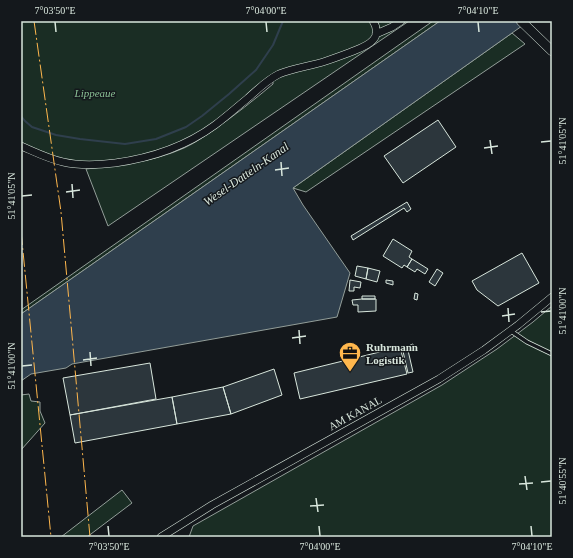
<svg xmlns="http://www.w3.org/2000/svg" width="573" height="558" font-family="'Times New Roman',serif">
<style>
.green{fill:#1a2d24;stroke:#939e99}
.water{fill:#2f3f4d;stroke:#939e99}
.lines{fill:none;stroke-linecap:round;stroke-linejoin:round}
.stream{stroke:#2f3f4d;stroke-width:2}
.building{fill:#2c363c;stroke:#d8e6dc}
.service-casing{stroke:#d8e6dc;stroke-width:5}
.minor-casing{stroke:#d8e6dc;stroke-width:8}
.secondary-casing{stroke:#d8e6dc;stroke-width:10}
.service{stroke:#14181c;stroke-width:3.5}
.minor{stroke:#14181c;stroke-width:7}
.secondary{stroke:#14181c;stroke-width:9}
.power{stroke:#ffb74d;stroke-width:1;stroke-dasharray:14 3 2 3;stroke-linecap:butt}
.ticks{fill:none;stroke:#d8e6dc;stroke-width:1.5}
.labels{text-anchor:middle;stroke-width:3;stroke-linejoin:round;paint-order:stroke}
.park-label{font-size:11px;font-style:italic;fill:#8ac095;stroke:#14181c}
.poi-label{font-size:11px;font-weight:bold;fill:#d8e6dc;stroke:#14181c;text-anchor:start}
.street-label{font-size:11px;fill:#d8e6dc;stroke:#14181c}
.water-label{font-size:12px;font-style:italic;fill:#d8e6dc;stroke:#14181c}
.neatline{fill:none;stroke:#d8e6dc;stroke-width:1.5}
.ticks-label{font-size:10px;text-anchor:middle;fill:#d8e6dc}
</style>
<rect width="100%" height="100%" fill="#14181c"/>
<path class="green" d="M21 21H409L108 226 86 169C119 165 153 162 184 148 195 143 205 136 215 129 235 115 254 100 273 84V75L194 139 160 154 80 164 21 147Z
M433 21H440L21 314V310Z
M512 33 525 44 306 192 293 188Z
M552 306V537H189L193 526 442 385 497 349 533 322Z
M29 394 31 401 40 402V411L45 423 21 450V395Z
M122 490 132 503 87 537H61Z"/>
<path class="water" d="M440 21H529L293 188 303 205 350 273 337 317 72 364 66 368 31 374 21 381V314Z"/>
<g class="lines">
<path class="stream" d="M21 116 25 121 32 127 56 135 80 139 125 144 156 139 186 127 202 116 229 94 256 70 273 45 283 21"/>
</g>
<path class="building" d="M438 120 456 147 403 183 384 156Z
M407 202 411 209 407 212 404 208 353 240 351 236Z
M393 239 412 251 409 257 412 259 407 267 404 265 402 268 383 256Z
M522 253 539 283 498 306 477 290 472 281Z
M412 259 428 269 425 274 417 269 415 272 407 267Z
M357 266 368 268 366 279 355 276Z
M368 268 380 271 377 282 366 279Z
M437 269 443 273 435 286 429 282Z
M350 280 361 282 360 288 354 287V291H349Z
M386 280 393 281V285L386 283Z
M415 293 418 294 417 300 414 299Z
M362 296H375V299H362Z
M362 299H376V311L358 312V305H353L352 300Z
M413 344 415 350H412L410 345Z
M406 346H407L413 372 408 373 402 347Z
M400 347 407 374 300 399 294 373Z
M150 363 156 399 70 415 63 378Z
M274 369 282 395 231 414 223 387Z
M223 387 231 414 177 424 172 397Z
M172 397 177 424 75 443 70 415Z"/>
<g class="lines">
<g class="service-casing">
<path id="service" d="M511 331 527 342 552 354"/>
</g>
<g class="minor-casing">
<path id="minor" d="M376 34 392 27 401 21
M21 146C35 152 49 159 63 162 80 166 98 165 115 163 151 158 185 147 215 125 227 116 237 107 248 98 258 89 267 80 279 74 294 68 311 66 326 61 335 58 343 55 351 52 358 49 368 46 373 40 378 35 377 27 373 21
M161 537 212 505 439 379 484 350 518 325 552 297"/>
</g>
<g class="secondary-casing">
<path id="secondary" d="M521 21 552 51"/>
</g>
<use href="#service" class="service"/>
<use href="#minor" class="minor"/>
<use href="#secondary" class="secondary"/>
<path class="power" d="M34 21 61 212 90 537
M21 231 51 537"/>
</g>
<path class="ticks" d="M55 22 56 32M266 22 267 32M478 22 479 32M490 140 492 154M541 142 551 141M484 148 498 146M281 162 282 176M275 170 289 168M72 184 73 198M66 192 80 190M22 196 32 195M508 308 509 322M541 312 551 311M502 316 515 314M299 330 300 344M292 338 306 336M90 352 91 366M83 360 97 358M22 366 32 365M525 476 527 490M541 482 551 481M519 484 533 483M316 498 318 512M310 506 324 505M108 526 109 536M319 526 320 536M531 526 532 536"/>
<defs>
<g id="office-pin" transform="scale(1.15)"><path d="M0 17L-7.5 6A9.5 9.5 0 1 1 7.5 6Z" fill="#ffb74d" stroke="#14181c"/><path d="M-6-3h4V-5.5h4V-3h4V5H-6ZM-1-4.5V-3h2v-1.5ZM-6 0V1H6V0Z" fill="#111"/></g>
</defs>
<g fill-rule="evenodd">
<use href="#office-pin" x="350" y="353"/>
</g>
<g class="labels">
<g class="park-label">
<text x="95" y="97">Lippeaue</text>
</g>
<g class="poi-label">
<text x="366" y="351">Ruhrmann<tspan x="366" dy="13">Logistik</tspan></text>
</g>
<g class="street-label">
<text transform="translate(355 413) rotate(-29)" y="4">AM KANAL</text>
</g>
<g class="water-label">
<text transform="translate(246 174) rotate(-35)" y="4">Wesel-Datteln-Kanal</text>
</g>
</g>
<rect width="573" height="558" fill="none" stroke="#14181c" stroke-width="44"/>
<rect x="22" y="22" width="529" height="514" class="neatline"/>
<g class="ticks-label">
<text x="55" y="14">7°03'50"E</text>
<text x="266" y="14">7°04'00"E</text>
<text x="478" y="14">7°04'10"E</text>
<text transform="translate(562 141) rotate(-90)" y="4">51°41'05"N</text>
<text transform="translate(11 196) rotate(-90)" y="4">51°41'05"N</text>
<text transform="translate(562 311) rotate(-90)" y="4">51°41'00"N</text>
<text transform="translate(11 366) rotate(-90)" y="4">51°41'00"N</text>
<text transform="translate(562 481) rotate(-90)" y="4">51°40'55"N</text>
<text x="109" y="550">7°03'50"E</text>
<text x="320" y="550">7°04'00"E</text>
<text x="532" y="550">7°04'10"E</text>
</g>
</svg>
